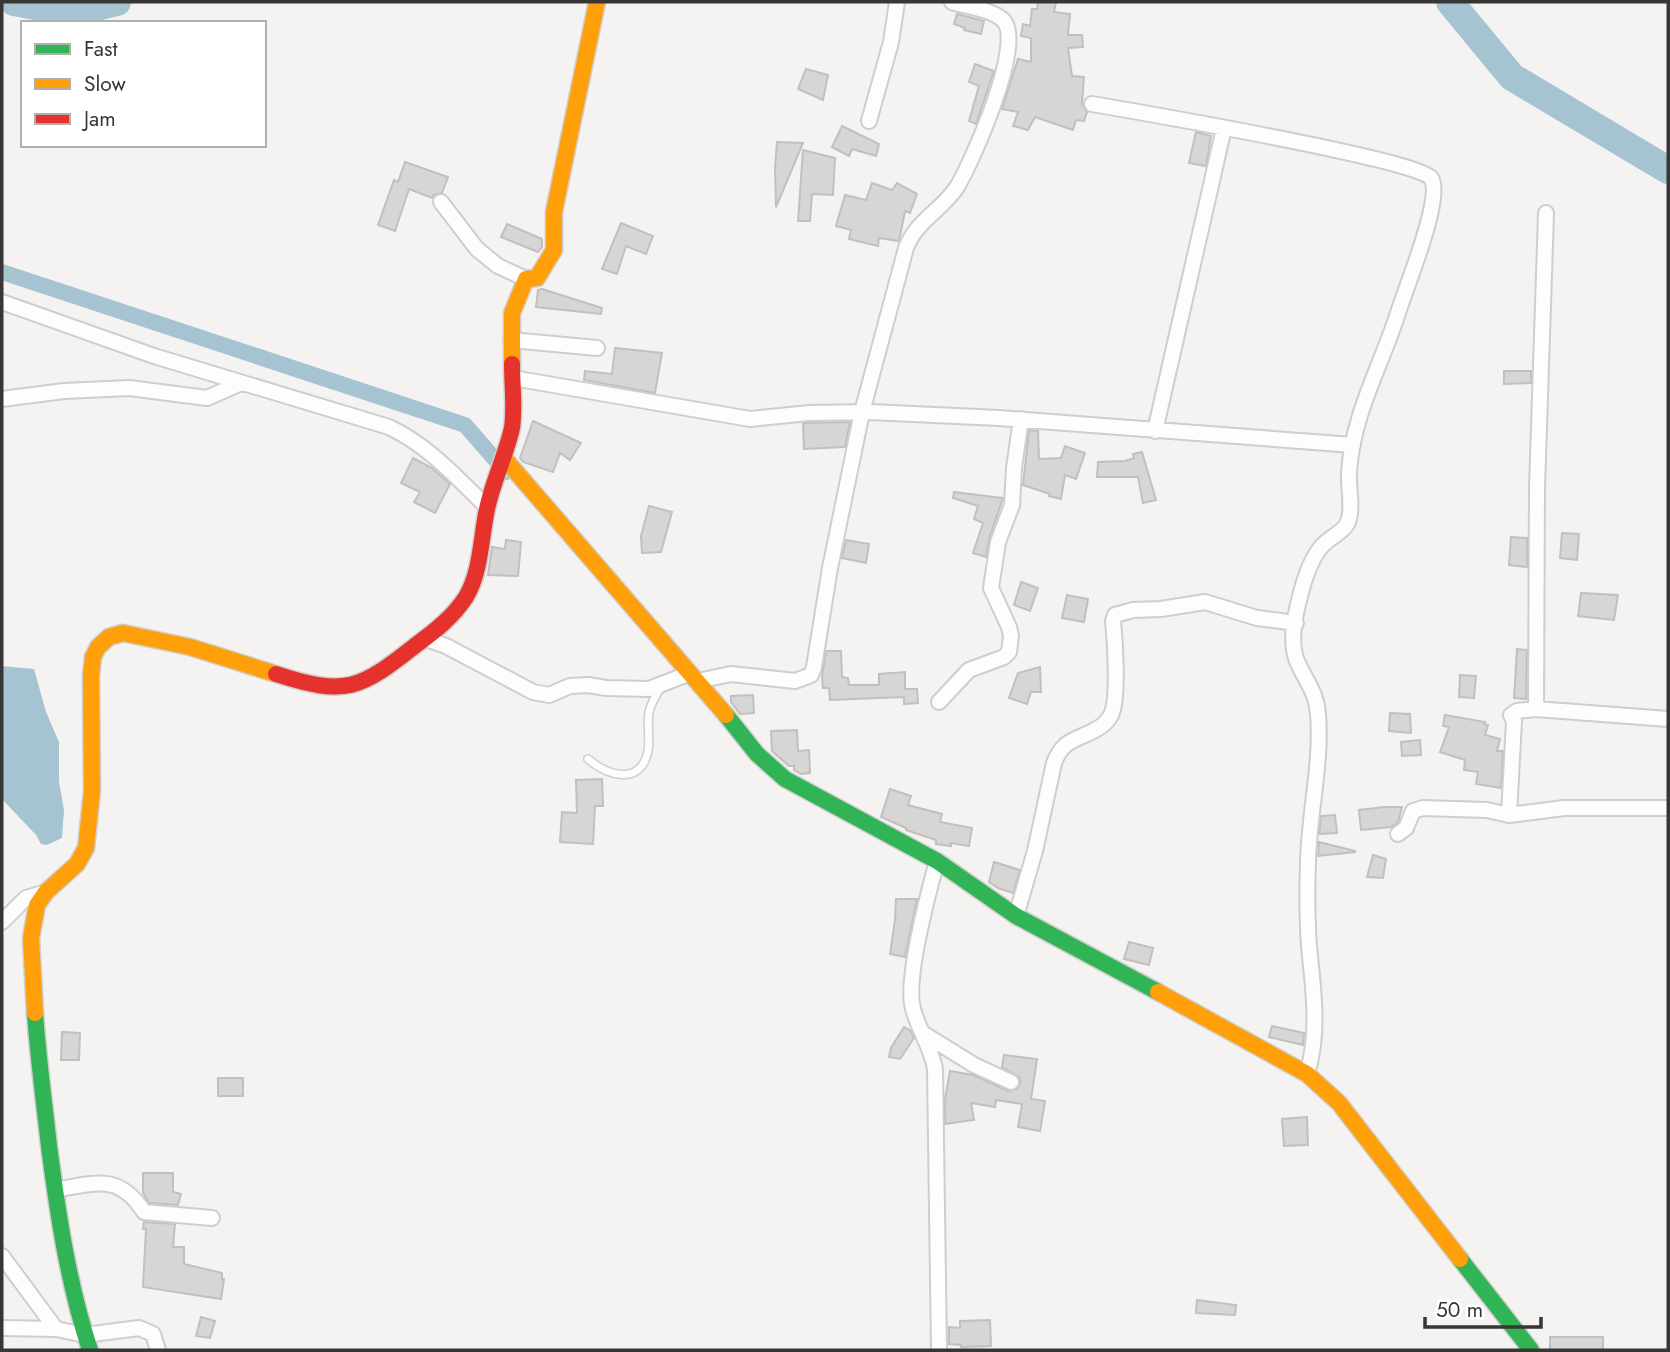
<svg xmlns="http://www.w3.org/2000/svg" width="1670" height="1352" font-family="Jost,sans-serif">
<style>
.water{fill:#a5c3d0}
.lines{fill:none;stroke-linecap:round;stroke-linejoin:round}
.canal{stroke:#a5c3d0;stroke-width:16}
.river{stroke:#a5c3d0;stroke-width:28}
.building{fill:#d7d6d5;stroke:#c1c0bf;stroke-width:2}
.lane-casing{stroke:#cfcecd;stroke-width:10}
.street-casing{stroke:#cfcecd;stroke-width:18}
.fast-casing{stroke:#cfcecd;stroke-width:19}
.slow-casing{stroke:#cfcecd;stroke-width:19}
.jam-casing{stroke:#cfcecd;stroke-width:19}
.lane{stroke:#fdfdfd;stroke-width:7}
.street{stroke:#fdfdfd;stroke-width:14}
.fast{stroke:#30b455;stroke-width:16}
.slow{stroke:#ff9f0a;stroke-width:16}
.jam{stroke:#e5322d;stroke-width:16}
</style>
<rect width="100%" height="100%" fill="#f4f3f2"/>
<path class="water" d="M2 666 34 669 46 712 59 742V782L64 810 62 838 47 845 41 844 36 835 2 799Z"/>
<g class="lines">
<path class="canal" d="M2 272 465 425 506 472"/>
<path class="river" d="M14 2 73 13 117 2
M1450 2 1512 77 1668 170"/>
</g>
<path class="building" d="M1038 2H1056L1054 12 1070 14 1068 35H1082L1083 47 1068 48 1072 76 1084 77 1082 103 1087 112 1084 121 1076 120 1073 130 1035 117 1028 130 1013 126 1018 112 1002 109 1018 59 1031 62V38L1021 36 1023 24 1030 26 1032 9H1037Z
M957 14 984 21 981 34 964 30 965 28 954 24Z
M975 64 994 71 976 124 969 121 979 86 969 82Z
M806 69 828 75 823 100 798 89Z
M842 126 879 144 876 156 852 149 849 156 832 147Z
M1196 132 1211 136 1206 166 1189 163Z
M777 142 803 143 776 207 775 168Z
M803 150 835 158 833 195 812 194 810 221H798Z
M405 162 448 177 442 193 433 195 432 198 409 189 395 231 378 225 394 180 398 182Z
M872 183 892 190 897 183 917 194 910 213 905 211 899 241 879 238 878 246 849 239 851 230 836 226 845 195 866 200Z
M621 223 653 236 646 254 626 246 617 274 602 269Z
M507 224 542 239V247L538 252 501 237Z
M542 289 602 308 601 314 536 307 538 290Z
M615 348 662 353 655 393 584 380 585 371 612 374Z
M1504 371H1531V383L1504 384Z
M533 421 581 443 570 460 560 453 553 472 523 462 520 458Z
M850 422 845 447 804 449 803 423Z
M1029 430 1038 431 1039 459 1061 458 1065 446 1085 453 1076 479 1065 475 1061 499 1049 496 1050 494 1023 485Z
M1142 452 1156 500 1143 503 1138 477H1097L1098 462 1125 461 1134 458 1133 454Z
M413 458 432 468 450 484 435 513 414 502 420 492 401 483Z
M954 492 1003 498 989 539 986 557 973 553 983 523 974 519 978 506 953 498Z
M649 506 672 512 661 552 642 553 641 536Z
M1562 533 1579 534 1577 560 1560 558Z
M1511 537 1527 538V567L1509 565Z
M506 540 521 542 518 576 488 575 492 547 505 549Z
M846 540 869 544 866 563 842 558Z
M1021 582 1038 588 1030 611 1014 605Z
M1581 593 1618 595 1614 620 1578 616Z
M1067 595 1088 599 1084 622 1062 618Z
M1517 649 1527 650 1526 699 1514 698Z
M826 651H841L842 677 848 678 849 685H879V674L905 672V689H917L918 703 904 704V697L830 700 829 688H823L822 677Z
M1040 667 1041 692H1031L1027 704 1009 698 1018 673Z
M1460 675 1476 676 1474 698 1459 697Z
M753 695 754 713 740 714 731 702V696Z
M1390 713 1410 714 1411 733 1389 731Z
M1445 715 1485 722 1484 724 1488 725 1485 735 1500 739 1497 751H1503L1501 788 1476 784 1478 772 1464 770 1465 760 1440 752 1449 727 1443 726Z
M797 730 798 751 809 750 810 773 801 774 794 770V766H789L772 751 771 731Z
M1420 740 1421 755 1402 756 1401 742Z
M602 779 603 806H595L593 844 560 842 562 812 577 813 576 780Z
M890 789 911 796 908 805 942 814 940 822 972 828 969 846 951 843V846L936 844V840L906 830V828L881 817Z
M1385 807H1402L1398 822 1391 827 1361 830 1359 810Z
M1335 815 1337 833 1319 834 1321 816Z
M1319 842 1355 851V852L1318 856Z
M1373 855 1386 859 1383 878 1367 877Z
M994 862 1020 870 1013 893 998 888 989 882Z
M896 899H917L905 957 890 954 895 920Z
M1129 942 1153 948 1149 965 1124 959Z
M1272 1026 1304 1033 1303 1045 1269 1037Z
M904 1027 911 1031 914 1038 900 1059 889 1057 891 1048Z
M62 1032 80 1033 79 1060H61Z
M1004 1055 1037 1059 1031 1099 1045 1101 1040 1131 1018 1127 1022 1104 996 1100 995 1107 971 1103 974 1120 945 1124V1099L950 1071 973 1075 1008 1091 1017 1089 1021 1082 1019 1077 1002 1067Z
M218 1078H243V1096H218Z
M1307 1117 1308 1145 1284 1146 1282 1119Z
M143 1173H173V1192L181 1194 178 1205 149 1203 143 1193Z
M144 1222 175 1224 173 1247H184V1264L222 1273V1279H224L221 1299 143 1287 146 1229H143Z
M1197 1300 1236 1305 1235 1315 1196 1313Z
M201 1317 215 1321 210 1338 196 1336Z
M990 1320 991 1346 961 1347V1345L949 1344V1327L960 1328V1321Z
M1550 1337H1603V1350H1550Z"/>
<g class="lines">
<g class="lane-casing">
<path id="lane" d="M588 759C608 776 641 786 648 751 650 738 647 725 649 712 651 703 656 695 661 687"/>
</g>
<g class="street-casing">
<path id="street" d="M1092 104C1133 111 1418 160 1431 178 1444 197 1405 289 1398 313 1381 366 1352 416 1349 473 1348 488 1354 510 1347 524 1342 533 1330 537 1323 545 1313 555 1307 572 1303 585 1297 607 1288 639 1297 661 1305 680 1317 693 1318 714 1322 764 1309 812 1308 862 1307 890 1307 918 1309 946 1313 988 1320 1032 1307 1074
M869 121 891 42 897 2
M441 202 477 249 498 266 526 279
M2 302 154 356 389 427C429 446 456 477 487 507
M511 340 597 348
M513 378 750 419 809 413 870 412 999 418 1353 445
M2 399 64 391 129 388 207 398 241 383
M1155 431 1224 128
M426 639 446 646 533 692 549 695 570 686 588 685 606 688 649 689 688 674
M698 681 731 674 795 681 811 675 814 667 830 568 862 412 906 248C916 221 942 210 957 187 972 162 1026 41 1003 20 991 9 967 7 952 2
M939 702 969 670 1004 657 1009 652 1011 636 1009 627 991 588 998 542 1012 505 1014 468 1021 419
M1536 709 1537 488 1546 213
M1509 815 1514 721 1511 715 1517 711 1536 709 1668 719
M1398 834 1406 828 1413 811 1423 808 1487 810 1509 815 1564 808H1668
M937 861C928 894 907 972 912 1004 916 1027 931 1045 935 1069L939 1350
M1016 916 1035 851 1054 763C1063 739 1075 741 1095 730 1101 727 1108 721 1111 715 1119 699 1115 640 1113 621L1115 615 1133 610 1161 609 1205 602 1257 618 1296 623
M2 922 26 898 46 892
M924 1034 974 1065 1011 1082
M55 1190C95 1183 119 1173 144 1212L212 1218
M2 1256 56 1329
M2 1328 56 1329 85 1335 139 1328 153 1334 158 1350"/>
</g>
<g class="fast-casing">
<path id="fast" d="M726 715 757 754 785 779 937 861 1016 916 1158 992
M35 1013C38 1057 44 1101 49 1146 58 1215 68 1283 90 1350
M1460 1259 1531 1350"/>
</g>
<g class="slow-casing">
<path id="slow" d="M512 364V313L526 279 537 278 554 250V212L597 2
M503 457 726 715
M1158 992 1307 1074 1339 1103 1460 1259
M35 1013 31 938 37 905 46 892 77 864 86 848 92 791 91 676 93 657 98 647 109 637 123 633 190 647 276 674"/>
</g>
<g class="jam-casing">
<path id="jam" d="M276 674C347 697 360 689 416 645 435 631 453 617 466 597 481 572 481 537 487 509 493 481 506 455 512 428 515 408 512 384 512 364"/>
</g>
<use href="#lane" class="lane"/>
<use href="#street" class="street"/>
<use href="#fast" class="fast"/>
<use href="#slow" class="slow"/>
<use href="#jam" class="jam"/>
</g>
<rect width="1670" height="1352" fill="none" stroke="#373635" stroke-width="7"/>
<rect x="21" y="21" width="245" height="126" fill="#ffffff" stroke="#afafae" stroke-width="2"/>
<rect x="35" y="44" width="35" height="10" fill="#30b455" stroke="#afafae" stroke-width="2"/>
<text x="84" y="56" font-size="21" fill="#373635">Fast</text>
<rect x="35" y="79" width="35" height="10" fill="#ff9f0a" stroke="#afafae" stroke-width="2"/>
<text x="84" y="91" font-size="21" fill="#373635">Slow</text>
<rect x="35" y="114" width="35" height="10" fill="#e5322d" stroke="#afafae" stroke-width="2"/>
<text x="84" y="126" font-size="21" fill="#373635">Jam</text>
<path d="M1425 1317v10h116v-10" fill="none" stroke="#373635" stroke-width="3.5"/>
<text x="1436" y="1317" font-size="21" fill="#373635" stroke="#ffffff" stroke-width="5" paint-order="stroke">50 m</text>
</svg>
